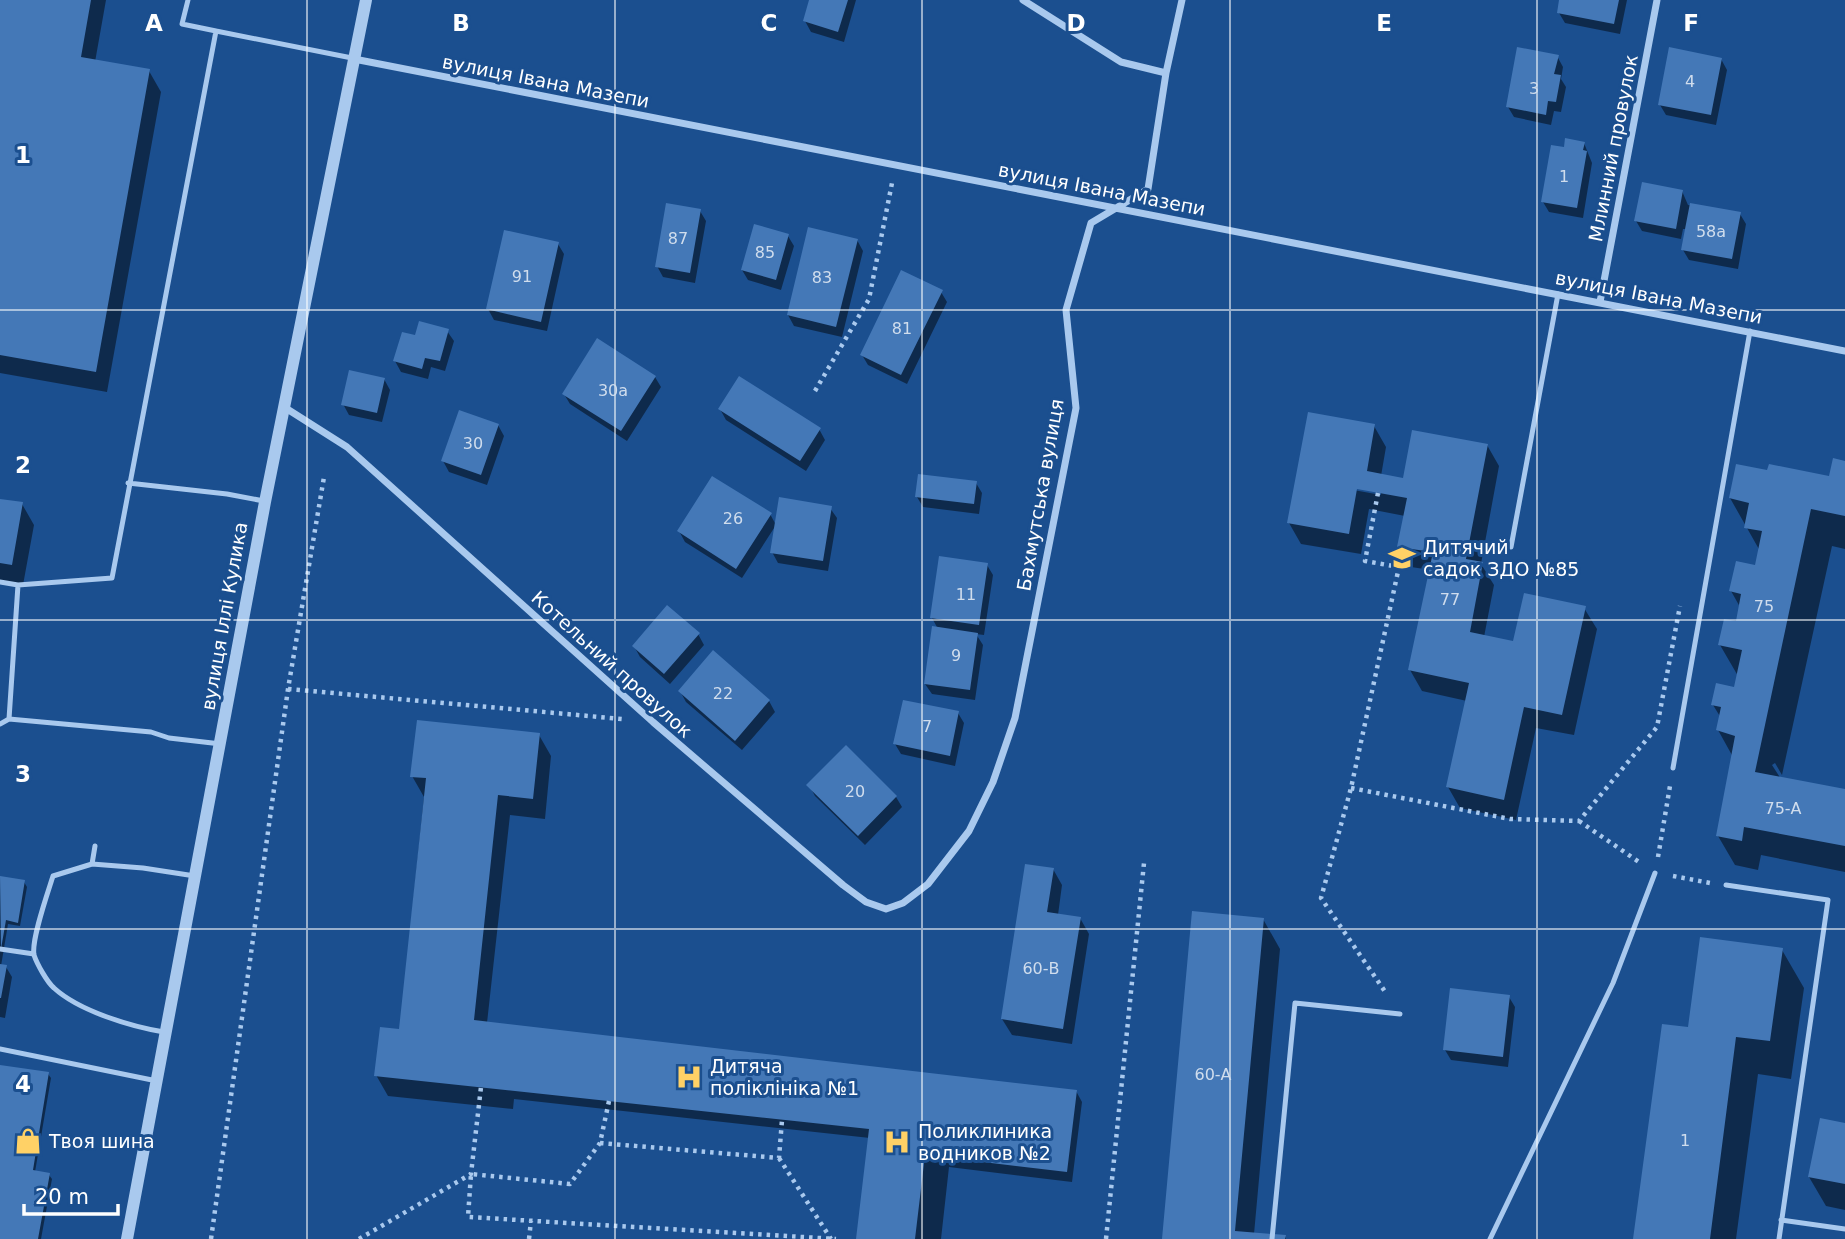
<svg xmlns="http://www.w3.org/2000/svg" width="1845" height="1239" font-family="'DejaVu Sans',sans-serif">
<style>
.shadow{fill:#0007;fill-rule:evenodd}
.building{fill:#4478b7}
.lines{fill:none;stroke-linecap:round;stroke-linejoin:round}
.path{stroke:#a9c9ee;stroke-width:4.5;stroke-dasharray:3.5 5;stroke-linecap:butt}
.service{stroke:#a9c9ee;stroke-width:5}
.minor{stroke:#a9c9ee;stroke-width:7}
.tertiary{stroke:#a9c9ee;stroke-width:12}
.grid{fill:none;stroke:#fff;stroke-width:2;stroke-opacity:0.55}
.labels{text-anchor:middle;stroke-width:6;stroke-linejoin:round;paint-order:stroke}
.number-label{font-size:16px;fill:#d0dded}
.street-label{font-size:19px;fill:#fff;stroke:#1b4f8f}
.poi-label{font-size:19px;fill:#fff;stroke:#1b4f8f;text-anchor:start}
.grid-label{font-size:23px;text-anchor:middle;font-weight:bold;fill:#fff;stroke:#1b4f8f;stroke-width:6;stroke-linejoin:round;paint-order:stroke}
</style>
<rect width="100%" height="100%" fill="#1b4f8f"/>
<path class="shadow" d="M0 0H106L95 62 149 71 161 92 107 392 0 373Z
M811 0H856L844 42 811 32 805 21Z
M1561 0H1627L1620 34 1565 23 1559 13Z
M1557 56 1563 67 1561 79 1566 87 1561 112 1554 111 1551 125 1514 117 1508 107Z
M1721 59 1727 70 1716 125 1666 115 1660 105Z
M1584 143 1592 163 1583 218 1549 212 1543 202 1565 149Z
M1682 191 1688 205 1740 214 1746 224 1738 269 1689 260 1683 250 1686 229H1683L1681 239 1642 231 1636 221Z
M700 211 706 221 695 283 663 277 657 266Z
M788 236 794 246 781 290 748 280 742 270Z
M857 240 863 251 842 337 794 326 788 315Z
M558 244 564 254 547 331 494 320 488 309Z
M941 292 947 302 907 384 868 365 862 355Z
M447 331 454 341 445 371 431 367 428 379 401 372 395 361 416 337Z
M655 377 661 387 627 441 570 404 564 394Z
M384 379 390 390 382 422 349 415 343 404Z
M720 409 819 429 825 440 806 471 726 420Z
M498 425 504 436 487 485 449 472 443 461Z
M1374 426 1386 447 1381 476 1405 480 1487 445 1499 466 1481 564 1494 585 1484 637 1514 643 1584 608 1597 629 1574 735 1536 728 1516 820 1460 808 1448 787 1467 701 1422 691 1410 670 1431 570 1411 567 1399 546 1405 516 1369 509 1361 554 1301 544 1289 523ZM1349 486 1381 492V495L1348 489Z
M1845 462V549L1832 546 1782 775 1775 763 1772 765 1781 779 1845 791V872L1761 855 1758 870 1735 865 1718 836 1733 757 1718 730 1721 718 1713 705 1735 689 1738 676 1720 645 1737 623 1740 607 1731 591 1757 567 1760 551 1730 498 1769 472 1831 478Z
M976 483 982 493 979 514 923 507 917 497Z
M0 500 22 504 34 525 23 585 0 581Z
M830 508 837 518 828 571 778 563 772 552Z
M770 514 776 525 742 578 685 542 679 531Z
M987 565 993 575 984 635 976 634 983 645 975 700 932 694 925 684 938 629 932 618Z
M698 634 704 645 670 684 640 657 634 646Z
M713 653 769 701 775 712 742 750 686 702 680 691Z
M958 713 964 723 955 766 901 754 895 744Z
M539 735 551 756 545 819 510 815 487 1023 1076 1091 1082 1102 1072 1182 949 1167 941 1239H858L870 1138 514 1099 513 1109 388 1096 376 1075 400 1031 424 797 412 776Z
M809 785 896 797 902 807 865 845 815 796Z
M1053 869 1062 885 1058 915 1080 918 1089 934 1072 1044 1012 1035 1002 1019Z
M0 878 24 882 27 887 20 926 8 924 1 966 6 967 12 977 5 1018 0 1017Z
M1263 919 1280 949 1254 1234 1285 1236 1286 1239H1164Z
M1782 950 1804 988 1791 1079 1758 1074 1736 1239H1635L1689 1029Z
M1509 997 1515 1007 1508 1067 1451 1060 1445 1050Z
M0 1067 48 1074 51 1078 35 1172 49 1175 52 1179 41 1239H0Z
M1845 1125V1210L1826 1206 1809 1177Z"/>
<path class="building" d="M0 0H91L81 57 150 69 96 372 0 355Z
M809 0H848L838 32 803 21Z
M1559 0H1619L1614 24 1557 13Z
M1517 47 1559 55 1554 74 1561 75 1556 102 1548 101 1546 115 1506 107Z
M1669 47 1722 58 1711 115 1658 105Z
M1565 138 1585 142 1583 150 1587 151 1577 208 1541 202 1551 145 1564 147Z
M1642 182 1683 190 1676 229 1634 221Z
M666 203 701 209 690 273 655 267Z
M1690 203 1741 212 1732 259 1681 250Z
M754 224 789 234 776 280 741 270Z
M808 227 858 239 836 327 787 315Z
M504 230 559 242 541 322 486 309Z
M901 270 943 290 901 375 860 355Z
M419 321 449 329 440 361 425 358 422 369 393 361 402 332 415 335Z
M597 338 656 376 621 431 562 394Z
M349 370 385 378 377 413 341 405Z
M739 376 821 428 800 461 718 409Z
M459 410 499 424 481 475 441 461Z
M1308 412 1375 424 1367 471 1403 478 1412 430 1488 444 1466 559 1483 562 1470 632 1513 641 1524 593 1586 606 1562 715 1524 707 1504 800 1446 787 1469 683 1408 670 1433 552 1397 547 1407 498 1357 489 1349 534 1287 523Z
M1833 458 1845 461V516L1811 509 1755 772 1845 789V846L1744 827 1742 841 1716 836 1735 736 1716 730 1721 707 1711 705 1716 683 1734 687 1742 650 1718 645 1724 619 1736 621 1741 594 1729 591 1736 561 1755 565 1762 531 1744 528 1749 503 1729 498 1736 464 1767 470 1769 464 1829 476Z
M918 474 977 481 974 504 915 497Z
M712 476 772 513 736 569 677 531Z
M779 497 832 506 823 561 770 553Z
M0 499 23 502 12 565 0 563Z
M939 556 988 563 979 625 930 618Z
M667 605 700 633 664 674 632 646Z
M932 626 978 633 970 690 924 684Z
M713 650 770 700 735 741 678 691Z
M903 700 959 711 950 756 893 744Z
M417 720 540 733 533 799 498 795 474 1020 1077 1090 1067 1172 925 1155 915 1239H856L869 1129 374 1076 380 1027 399 1029 426 778 410 777Z
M846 745 897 796 858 836 806 785Z
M1025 864 1054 868 1047 912 1081 917 1063 1029 1001 1019Z
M0 876 25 880 18 923 6 920 1 949Z
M1192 911 1264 918 1235 1231 1286 1235 1285 1239H1162Z
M1700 937 1783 948 1770 1041 1736 1037 1710 1239H1633L1662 1024 1688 1027Z
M0 964 7 965 1 998H0Z
M1450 988 1510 995 1503 1057 1443 1050Z
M0 1065 49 1072 33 1170 50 1173 38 1239H0Z
M1820 1118 1845 1123V1184L1808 1177Z"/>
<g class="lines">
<path class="path" d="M815 391 869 299 892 183
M1378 493 1365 561 1399 567 1351 788 1321 898 1386 993
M288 689 622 719
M1351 788 1510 819 1579 821 1657 727 1680 606
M1579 821 1642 864
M1658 857 1670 786
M1673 876 1710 883
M609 1101 600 1143 570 1184 471 1174 468 1217 836 1239
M600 1143 779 1158 782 1120
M779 1158 831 1239
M211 1239 288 689 324 477
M359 1239 471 1174 481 1087
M529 1239 531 1221
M1106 1239 1144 863"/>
<path class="service" d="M188 0 182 24 216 31
M128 483 227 494 264 501
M1511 547 1558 294
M0 582 18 585 112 578 216 31 352 58
M9 719 151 732 169 738 221 744
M0 724 9 719 18 585
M1673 768 1750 331
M92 864 95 846
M1726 885 1828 900 1779 1239
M0 949 34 954
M164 1032C132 1027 79 1011 54 988 47 982 37 964 34 955 31 940 48 892 53 876L92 864 143 868 195 876
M0 1049 157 1081
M1781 1220 1845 1229
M1272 1239 1295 1003 1400 1014
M1490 1239 1613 983 1655 873"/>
<path class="minor" d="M1023 0 1121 62 1166 73
M354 59 1845 351
M1600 302 1657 0
M284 407 347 447 653 722 843 885 866 902 886 909 903 903 928 884 969 831 993 782 1015 718 1076 408 1066 310 1091 223 1148 189 1166 73 1182 0"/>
<path class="tertiary" d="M127 1239 265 502 366 0"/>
</g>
<path class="grid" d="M307 0V1239M615 0V1239M922 0V1239M1230 0V1239M1537 0V1239M0 310H1845M0 620H1845M0 929H1845"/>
<defs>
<g id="school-bare" transform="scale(2.1)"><path d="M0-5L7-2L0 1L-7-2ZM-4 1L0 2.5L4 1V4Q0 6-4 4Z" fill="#ffd166" stroke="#1b4f8f" stroke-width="2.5" paint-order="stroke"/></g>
<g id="hospital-bare" transform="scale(2.1)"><path d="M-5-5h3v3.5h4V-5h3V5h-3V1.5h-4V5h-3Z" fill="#ffd166" stroke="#1b4f8f" stroke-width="2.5" paint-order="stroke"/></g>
<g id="shop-bare" transform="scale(2.1)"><path d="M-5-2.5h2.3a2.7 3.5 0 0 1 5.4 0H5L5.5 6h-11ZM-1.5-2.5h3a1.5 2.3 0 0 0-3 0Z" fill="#ffd166" stroke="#1b4f8f" stroke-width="2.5" paint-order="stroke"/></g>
</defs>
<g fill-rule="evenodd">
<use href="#school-bare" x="1402" y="558"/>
<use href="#hospital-bare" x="689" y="1077"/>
<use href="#shop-bare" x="28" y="1141"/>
<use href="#hospital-bare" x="897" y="1142"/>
</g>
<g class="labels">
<g class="number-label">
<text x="1690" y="87">4</text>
<text x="1534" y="94">3</text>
<text x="1564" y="182">1</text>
<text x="1711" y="237">58а</text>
<text x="678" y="244">87</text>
<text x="765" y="258">85</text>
<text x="522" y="282">91</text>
<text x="822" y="283">83</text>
<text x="902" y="334">81</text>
<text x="613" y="396">30а</text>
<text x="473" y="449">30</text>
<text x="733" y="524">26</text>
<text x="966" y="600">11</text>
<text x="1450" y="605">77</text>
<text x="1764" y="612">75</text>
<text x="956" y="661">9</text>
<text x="723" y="699">22</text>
<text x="927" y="732">7</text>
<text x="855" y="797">20</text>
<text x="1783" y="814">75-А</text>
<text x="1041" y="974">60-В</text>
<text x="1213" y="1080">60-А</text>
<text x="1685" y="1146">1</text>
</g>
<g class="street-label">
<text transform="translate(546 81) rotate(11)" y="7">вулиця Івана Мазепи</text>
<text transform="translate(1613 148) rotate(-79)" y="7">Млинний провулок</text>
<text transform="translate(1102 189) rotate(11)" y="7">вулиця Івана Мазепи</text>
<text transform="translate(1659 297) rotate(11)" y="7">вулиця Івана Мазепи</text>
<text transform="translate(1040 495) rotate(-80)" y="7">Бахмутська вулиця</text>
<text transform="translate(224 616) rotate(-80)" y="7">вулиця Іллі Кулика</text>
<text transform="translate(612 664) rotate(42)" y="7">Котельний провулок</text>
</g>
<g class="poi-label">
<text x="1423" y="554">Дитячий<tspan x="1423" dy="22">садок ЗДО №85</tspan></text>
<text x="710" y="1073">Дитяча<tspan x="710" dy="22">поліклініка №1</tspan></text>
<text x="918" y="1138">Поликлиника<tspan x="918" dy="22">водников №2</tspan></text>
<text x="49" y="1148">Твоя шина</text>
</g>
</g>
<g class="grid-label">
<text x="154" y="31">A</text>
<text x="461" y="31">B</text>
<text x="769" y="31">C</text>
<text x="1076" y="31">D</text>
<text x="1384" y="31">E</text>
<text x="1691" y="31">F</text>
<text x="23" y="163">1</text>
<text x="23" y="473">2</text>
<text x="23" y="782">3</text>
<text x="23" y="1092">4</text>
</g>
<path d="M24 1204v10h94v-10" fill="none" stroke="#ffffff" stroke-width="3.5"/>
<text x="35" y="1204" font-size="21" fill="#ffffff" stroke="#1b4f8f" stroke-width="5" paint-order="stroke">20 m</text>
</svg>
